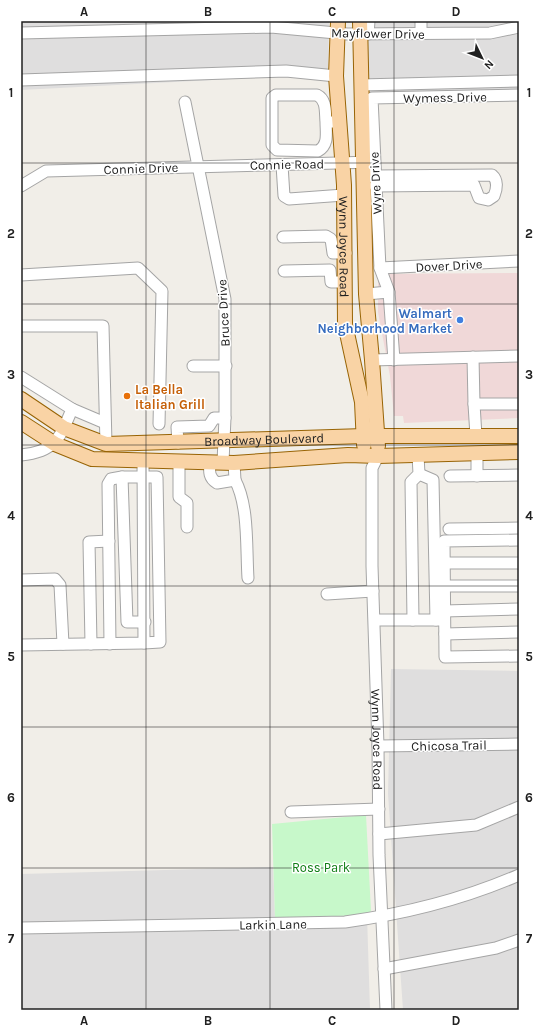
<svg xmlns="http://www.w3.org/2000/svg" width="540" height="1031" font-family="Karla,sans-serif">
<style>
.residential{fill:#dfdede}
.commercial{fill:#f0d8d8}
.park{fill:#c7f8ca}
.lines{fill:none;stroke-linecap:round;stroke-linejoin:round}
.minor-casing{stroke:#a5a5a5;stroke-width:13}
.major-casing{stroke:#986405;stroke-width:16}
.minor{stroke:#fff;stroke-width:11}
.major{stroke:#f9d3a5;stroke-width:14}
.grid{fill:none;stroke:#212121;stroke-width:1;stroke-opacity:0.55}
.shop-dot{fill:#3f7fe0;stroke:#fff;stroke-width:1.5}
.food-dot{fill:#e8710a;stroke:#fff;stroke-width:1.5}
.labels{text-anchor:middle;stroke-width:3;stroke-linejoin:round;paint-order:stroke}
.street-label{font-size:13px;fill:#212121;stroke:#fff}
.shop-label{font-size:13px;font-weight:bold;fill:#366cbe;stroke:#fff;text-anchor:end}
.food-label{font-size:13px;font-weight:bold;fill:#c56008;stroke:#fff;text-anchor:start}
.park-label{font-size:13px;fill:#107e16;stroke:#fff}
.neatline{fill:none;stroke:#212121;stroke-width:1.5}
.grid-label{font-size:13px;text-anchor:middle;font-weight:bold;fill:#212121}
</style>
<rect width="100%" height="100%" fill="#f1eee8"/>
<path class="residential" d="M21 21H329L328 81 289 76 21 90Z
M366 21H519V89L365 92Z
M391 669 519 671V1010H403L388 794Z
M273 867 275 918 367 915 370 1010H21V874Z"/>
<path class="commercial" d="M519 273V418L404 423 403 416H394L390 376 378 312V274Z"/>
<path class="park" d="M366 815 371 911 367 915 275 918 272 824Z"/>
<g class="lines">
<g class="minor-casing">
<g id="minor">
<path d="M21 33 271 27 347 34 490 33 519 27"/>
<path d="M421 33V21"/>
<path d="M368 34 369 21"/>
<path d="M21 80 286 71 336 76"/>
<path d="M361 85 519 81"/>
<path d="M185 102 225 299V418L223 462"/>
<path d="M326 122C325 112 327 100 317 95H276L272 98V145L277 150 318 151C329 145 326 133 326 122H339"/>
<path d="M282 165 284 196 289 199 344 195"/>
<path d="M375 176 492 175C498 180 497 189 494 196L488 200 479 198 474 185 375 186"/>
<path d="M21 186 46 171 374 162"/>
<path d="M283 237 326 236 331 239 333 253H346"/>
<path d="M380 268 519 261"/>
<path d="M284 271 330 270 331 282H345"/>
<path d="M21 275 138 268 162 291 159 424"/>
<path d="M389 292 380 268 372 98 519 95"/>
<path d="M366 294 389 292 394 360"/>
<path d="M21 326H103L106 444"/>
<path d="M473 357 474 404"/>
<path d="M372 360 519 356"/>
<path d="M193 366H226"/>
<path d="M21 377 72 409C60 438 55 452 21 455"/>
<path d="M72 409 105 423"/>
<path d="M476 436 474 404H519"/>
<path d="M178 443 177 427 209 426 214 418H225"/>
<path d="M477 453V476"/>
<path id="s1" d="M378 456 372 468V566L378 746 379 855 386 1010"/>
<path d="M179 462V497L187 503V527"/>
<path d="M210 463C209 472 209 478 217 483L235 480 234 463"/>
<path d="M419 474 433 480 436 620"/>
<path d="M450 476 519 475"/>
<path d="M235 480C249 506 246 548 248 578"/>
<path d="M449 529 519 528"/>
<path d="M519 540 444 541 445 657 519 656"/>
<path d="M444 563H519"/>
<path d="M21 580 55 579 60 585 63 644"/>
<path d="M444 586H519"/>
<path d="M327 594 373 591"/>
<path d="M444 611 519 609"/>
<path d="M375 620H442"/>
<path d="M413 620 411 482 419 474 418 455"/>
<path d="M445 634 519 632"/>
<path d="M144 643 160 642 157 477H122L127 622H145"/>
<path d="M91 644 89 542 109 541"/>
<path d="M110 644 108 484 111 479 122 477"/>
<path d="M21 645 144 643 143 461"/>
<path d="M378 746 519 744"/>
<path d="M291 812 379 809"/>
<path d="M379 834 476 825 519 807"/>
<path d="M21 928 345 922C404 914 464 899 519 875"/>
<path d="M384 969 496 948 519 940"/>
</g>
</g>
<g class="major-casing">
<g id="major">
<path id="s2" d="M338 21 336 76 344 185 345 324 362 402 364 445"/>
<path d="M360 21 366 294 372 360 378 446"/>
<path id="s3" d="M21 399 64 428 106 444 364 436H519"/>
<path d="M21 422 55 444 92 459 234 463 348 455 378 456 519 452"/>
</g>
</g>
<use href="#minor" class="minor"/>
<use href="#major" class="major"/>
</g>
<path class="grid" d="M146 21V1010M270 21V1010M394 21V1010M21 163H519M21 304H519M21 445H519M21 586H519M21 727H519M21 868H519"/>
<circle class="shop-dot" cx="460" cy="320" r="4"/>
<circle class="food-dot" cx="127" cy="396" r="4"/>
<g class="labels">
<g class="street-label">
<text transform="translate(378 33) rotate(1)" y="5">Mayflower Drive</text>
<text transform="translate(445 97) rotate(-1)" y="5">Wymess Drive</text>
<text transform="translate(287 164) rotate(-1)" y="5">Connie Road</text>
<text transform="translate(141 168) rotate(-2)" y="5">Connie Drive</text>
<text transform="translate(375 183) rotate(-93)" y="5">Wyre Drive</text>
<text dy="5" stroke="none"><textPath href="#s2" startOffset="226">Wynn Joyce Road</textPath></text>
<text transform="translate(449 265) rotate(-3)" y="5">Dover Drive</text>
<text transform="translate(223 313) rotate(-93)" y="5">Bruce Drive</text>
<text dy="5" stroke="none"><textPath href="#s3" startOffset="255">Broadway Boulevard</textPath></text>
<text dy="5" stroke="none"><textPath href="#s1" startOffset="285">Wynn Joyce Road</textPath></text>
<text transform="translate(449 745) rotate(-1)" y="5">Chicosa Trail</text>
<text transform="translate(273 924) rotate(-1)" y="5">Larkin Lane</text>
</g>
<g class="shop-label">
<text x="452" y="318">Walmart<tspan x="452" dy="15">Neighborhood Market</tspan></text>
</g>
<g class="food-label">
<text x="135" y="394">La Bella<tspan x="135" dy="15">Italian Grill</tspan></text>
</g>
<g class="park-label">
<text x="321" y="872">Ross Park</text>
</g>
</g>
<rect width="540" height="1031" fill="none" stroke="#ffffff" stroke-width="44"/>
<g transform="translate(482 58) rotate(133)" stroke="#ffffff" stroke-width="3" paint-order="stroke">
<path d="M0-3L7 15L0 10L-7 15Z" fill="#212121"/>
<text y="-6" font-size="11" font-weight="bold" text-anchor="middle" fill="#212121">N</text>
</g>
<rect x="22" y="22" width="496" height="987" class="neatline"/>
<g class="grid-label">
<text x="84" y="16">A</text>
<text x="208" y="16">B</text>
<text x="332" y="16">C</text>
<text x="456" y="16">D</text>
<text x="11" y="97">1</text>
<text x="529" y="97">1</text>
<text x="11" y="238">2</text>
<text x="529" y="238">2</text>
<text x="11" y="379">3</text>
<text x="529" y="379">3</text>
<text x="11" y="520">4</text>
<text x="529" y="520">4</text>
<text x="11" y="661">5</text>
<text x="529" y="661">5</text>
<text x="11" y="802">6</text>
<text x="529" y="802">6</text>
<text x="11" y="943">7</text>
<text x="529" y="943">7</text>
<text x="84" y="1025">A</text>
<text x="208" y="1025">B</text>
<text x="332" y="1025">C</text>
<text x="456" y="1025">D</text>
</g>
</svg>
